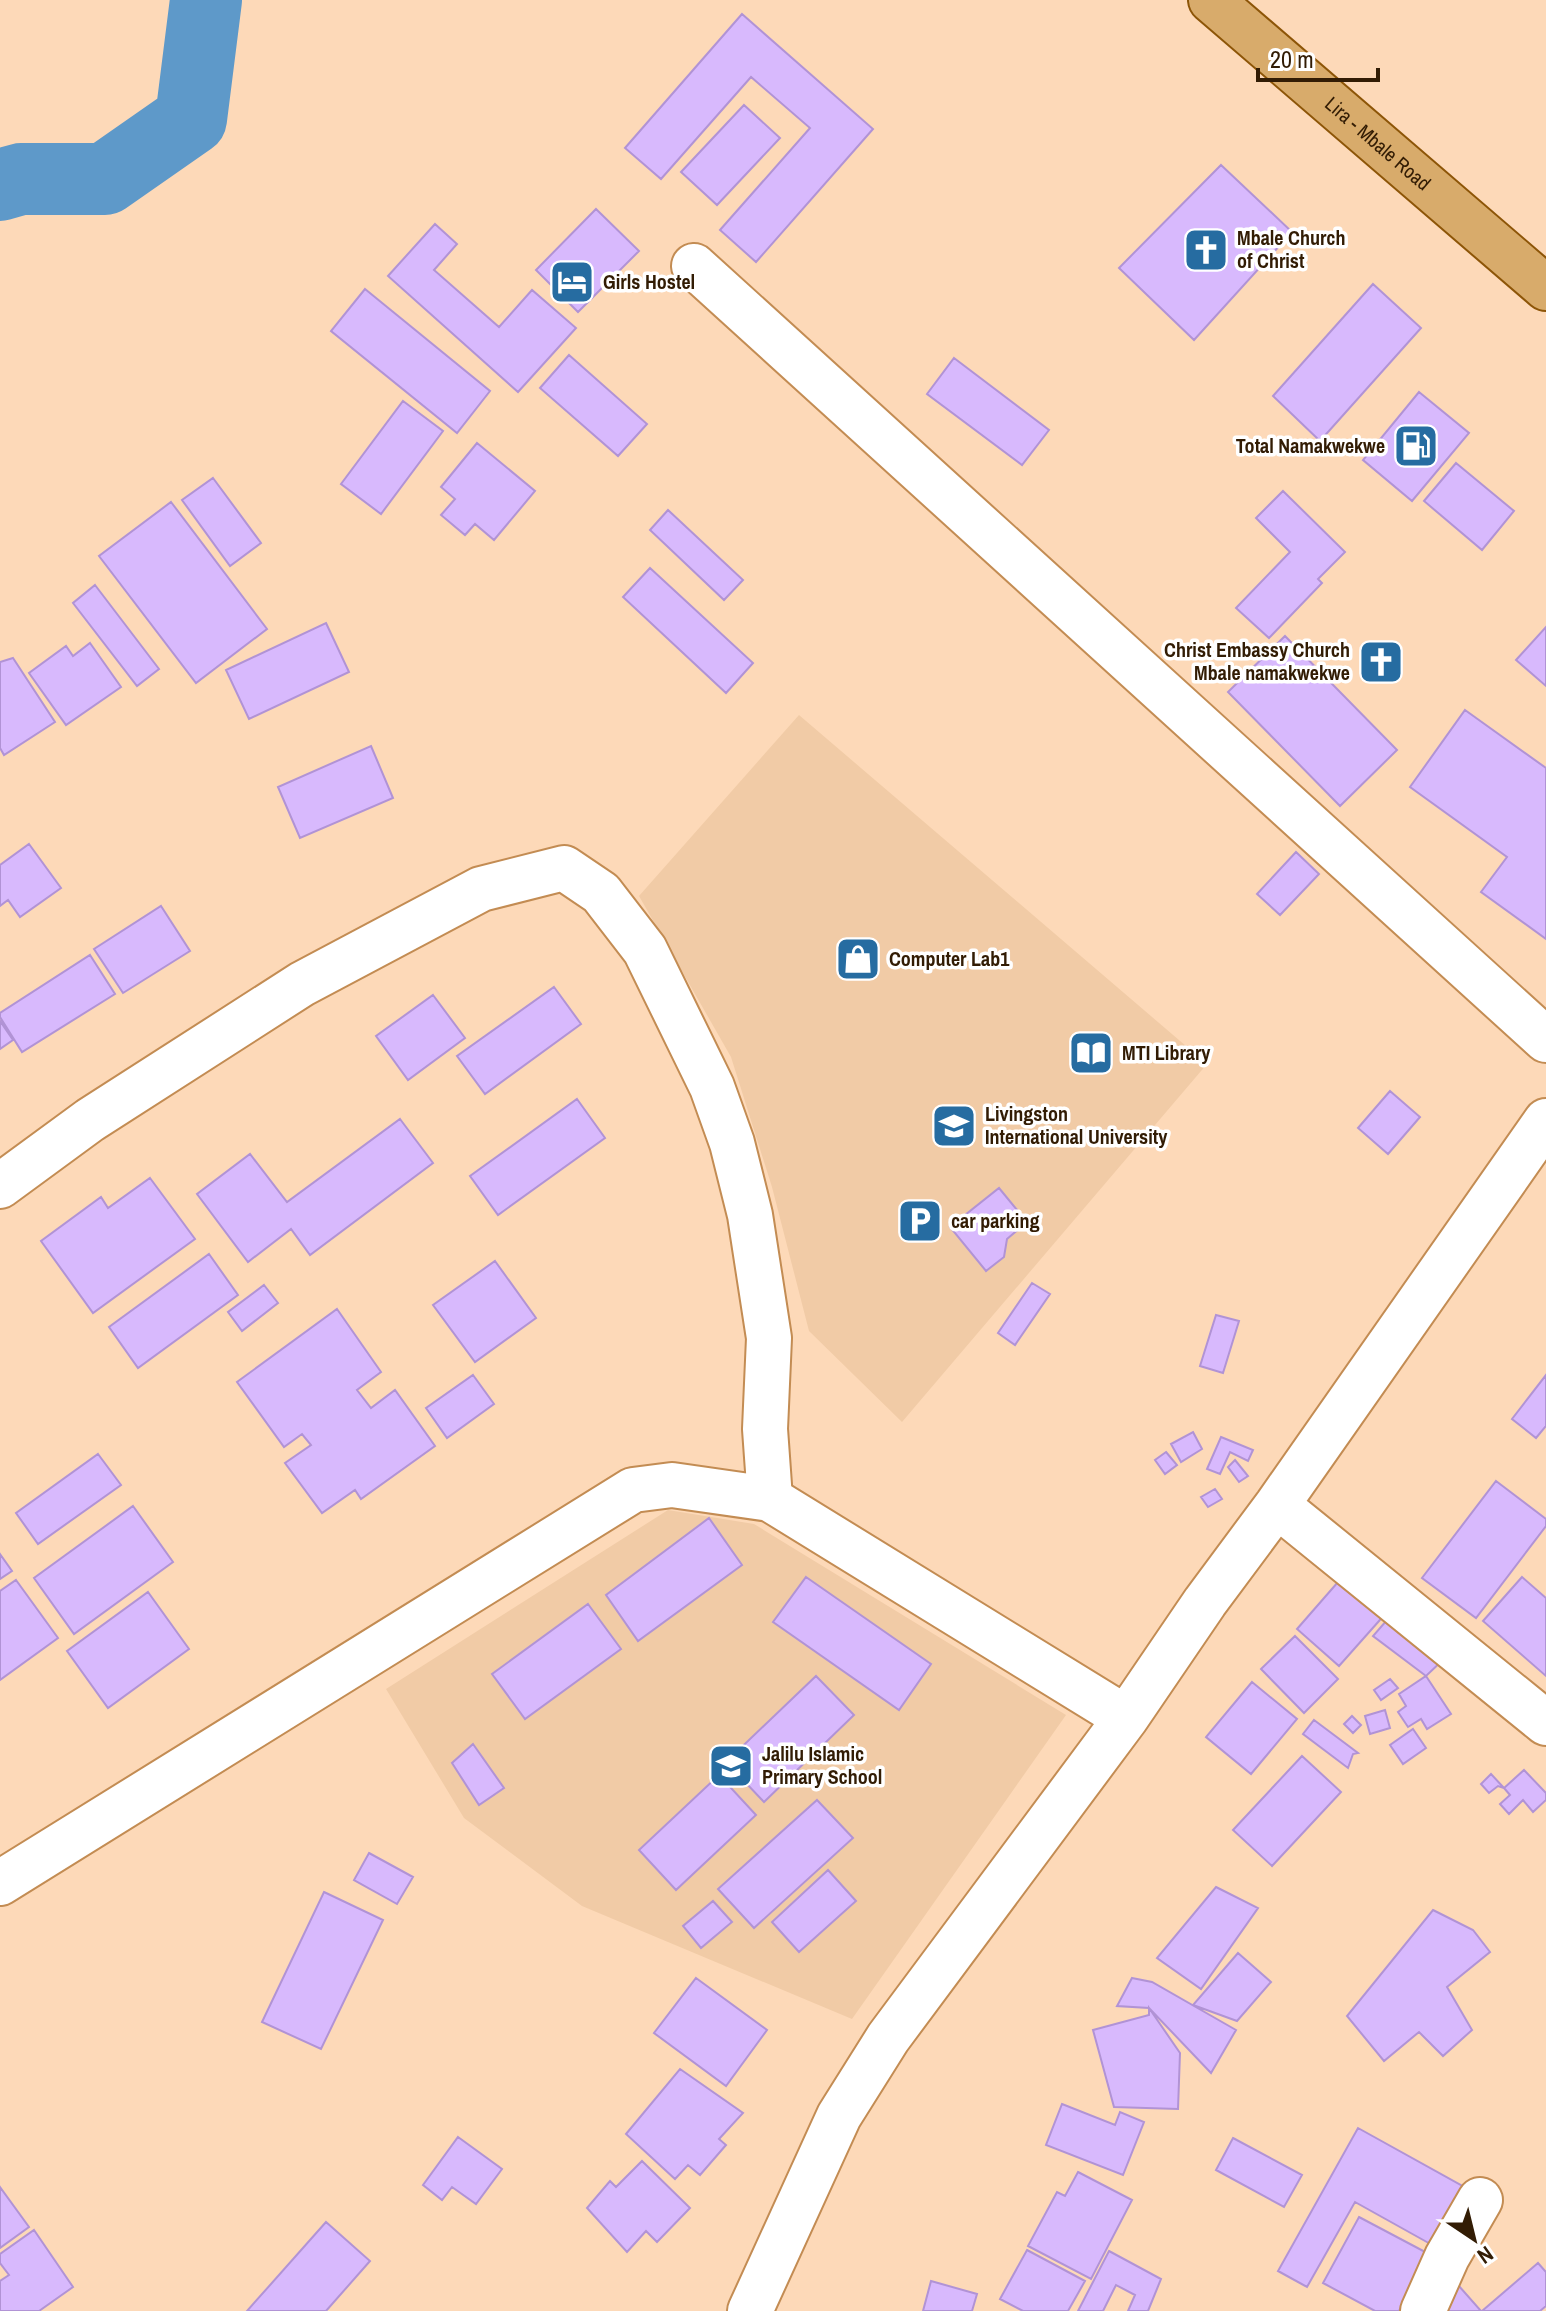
<svg xmlns="http://www.w3.org/2000/svg" width="1546" height="2311" font-family="'Archivo Narrow',sans-serif">
<style>
.built{fill:#f1cba6}
.lines{fill:none;stroke-linecap:round;stroke-linejoin:round}
.river{stroke:#5e99c9;stroke-width:72}
.building{fill:#d8b9fd;stroke:#b193d5;stroke-width:2}
.minor-casing{stroke:#c38c53;stroke-width:48}
.primary-casing{stroke:#8d5507;stroke-width:48}
.minor{stroke:#fff;stroke-width:44}
.primary{stroke:#d8ab6b;stroke-width:44}
.labels{text-anchor:middle;stroke-width:7;stroke-linejoin:round;paint-order:stroke}
.street-label{font-size:20px;fill:#321c04;stroke:#fff}
.poi-label{font-size:20px;font-weight:bold;fill:#321c04;stroke:#fff;text-anchor:start}
</style>
<rect width="100%" height="100%" fill="#fdd9b8"/>
<path class="built" d="M799 715 1207 1064 902 1422 809 1331 772 1187 731 1057 639 896Z
M668 1510 754 1524 1066 1715 852 2019 582 1906 464 1818 386 1689Z"/>
<g class="lines">
<path class="river" d="M0 185 21 179H105L191 119 206 0"/>
</g>
<path class="building" d="M742 14 873 129 756 262 720 230 810 128 751 77 661 179 625 148Z
M744 105 780 138 717 205 681 172Z
M1221 165 1292 232 1194 340 1119 268Z
M596 209 639 251 578 312 536 270Z
M435 224 457 244 434 270 499 327 532 290 576 328 518 392 388 276Z
M1373 284 1421 328 1320 441 1273 396Z
M365 289 490 391 457 433 331 331Z
M569 355 647 424 618 456 540 388Z
M954 358 1049 430 1022 465 927 394Z
M1419 392 1469 433 1412 501 1363 460Z
M403 401 443 431 381 514 341 484Z
M477 443 535 491 494 540 475 524 465 535 441 515 455 499 441 487Z
M1456 463 1514 511 1482 550 1424 501Z
M213 478 261 543 230 566 182 500Z
M1283 491 1345 552 1318 579 1322 583 1269 638 1236 608 1290 552 1256 518Z
M171 502 267 629 196 683 99 556Z
M668 510 743 580 724 600 650 530Z
M650 568 753 663 726 693 623 597Z
M95 585 159 669 137 686 73 603Z
M326 623 349 672 249 719 226 670Z
M1546 627V686L1516 660Z
M1285 636 1397 750 1340 806 1228 692Z
M90 643 121 687 66 725 29 673 66 646 73 656Z
M13 658 55 722 4 755 0 748V662Z
M1465 710 1546 768V939L1481 892 1507 857 1410 787Z
M371 746 393 798 300 838 278 787Z
M29 844 61 888 20 917 8 900 0 906V865Z
M1296 852 1319 874 1280 915 1257 894Z
M161 906 190 951 123 993 94 949Z
M90 955 115 994 22 1052 0 1017V1013Z
M554 987 581 1024 485 1094 457 1056Z
M433 995 465 1038 408 1080 376 1036Z
M0 1021 13 1040 0 1049Z
M1390 1091 1420 1117 1388 1154 1358 1128Z
M577 1099 605 1138 498 1215 470 1176Z
M400 1119 433 1163 310 1255 291 1229 248 1262 197 1194 250 1154 287 1202Z
M150 1178 195 1239 93 1313 41 1241 101 1197 108 1208Z
M999 1188 1027 1222 1007 1239 1004 1257 986 1271 950 1227Z
M209 1254 238 1295 138 1368 109 1327Z
M495 1261 536 1318 475 1362 433 1305Z
M1032 1283 1050 1294 1015 1345 998 1333Z
M264 1285 278 1303 242 1331 228 1312Z
M337 1309 381 1372 357 1390 371 1408 395 1390 435 1446 361 1499 355 1490 322 1513 285 1463 311 1445 302 1434 284 1447 237 1382Z
M1216 1315 1239 1321 1223 1373 1200 1366Z
M473 1375 494 1404 447 1438 426 1408Z
M1546 1375V1426L1536 1438 1512 1419Z
M1193 1432 1202 1449 1181 1462 1171 1444Z
M1221 1437 1253 1450 1248 1461 1230 1452 1220 1474 1207 1469Z
M1166 1452 1177 1465 1165 1474 1155 1460Z
M98 1454 121 1485 38 1544 16 1513Z
M1235 1460 1248 1476 1239 1482 1228 1467Z
M1496 1481 1546 1519V1526L1476 1618 1422 1578Z
M1215 1489 1222 1499 1208 1507 1201 1497Z
M133 1506 173 1562 74 1634 34 1578Z
M709 1518 742 1565 638 1641 606 1595Z
M0 1554 12 1571 0 1579Z
M1345 1574 1387 1612 1339 1666 1297 1629Z
M806 1577 931 1664 899 1710 773 1622Z
M1522 1577 1546 1598V1676L1483 1621Z
M16 1580 58 1638 0 1680V1591Z
M148 1592 189 1649 108 1708 67 1651Z
M588 1604 621 1649 525 1719 492 1674Z
M1394 1612 1446 1657 1426 1676 1373 1636Z
M1295 1636 1338 1679 1304 1713 1261 1669Z
M816 1676 854 1715 764 1802 726 1762Z
M1426 1676 1451 1714 1427 1729 1421 1719 1408 1727 1398 1712 1406 1706 1399 1694Z
M1390 1679 1398 1688 1381 1700 1374 1690Z
M1252 1682 1297 1719 1251 1774 1206 1737Z
M1385 1710 1390 1728 1370 1734 1365 1716Z
M1352 1716 1361 1725 1353 1733 1344 1724Z
M1314 1720 1358 1753 1353 1754 1348 1768 1303 1734Z
M1413 1729 1426 1748 1403 1764 1390 1745Z
M473 1744 504 1788 479 1805 452 1763Z
M1302 1756 1341 1792 1272 1866 1233 1830Z
M1524 1770 1546 1793V1800L1533 1812 1523 1800 1509 1814 1500 1804 1510 1795 1504 1788Z
M1491 1774 1504 1788 1498 1786 1489 1793 1481 1784Z
M719 1775 756 1815 676 1890 639 1850Z
M817 1800 853 1838 754 1928 718 1889Z
M369 1853 413 1877 397 1904 354 1880Z
M828 1870 856 1901 799 1952 772 1922Z
M1216 1887 1258 1908 1201 1989 1157 1958Z
M324 1892 383 1920 321 2049 262 2022Z
M713 1901 732 1922 701 1948 683 1926Z
M1433 1910 1473 1930 1490 1952 1447 1987 1472 2030 1443 2056 1419 2032 1384 2061 1347 2016Z
M1238 1953 1271 1982 1237 2021 1193 2005Z
M696 1978 767 2030 726 2086 654 2033Z
M1132 1978 1152 1982 1236 2030 1211 2073 1149 2008 1117 2006Z
M1149 2008 1180 2053 1178 2109 1114 2107 1093 2030 1149 2015Z
M680 2069 743 2113 719 2139 726 2145 700 2175 688 2165 675 2179 626 2134Z
M1062 2104 1115 2125 1120 2112 1144 2122 1123 2175 1046 2145Z
M1358 2128 1466 2188 1434 2246 1355 2202 1307 2287 1278 2271Z
M458 2137 502 2169 476 2204 452 2187 442 2200 423 2185Z
M1233 2138 1302 2175 1284 2207 1216 2170Z
M642 2161 690 2208 657 2242 646 2231 627 2252 587 2208 610 2181 616 2187Z
M1078 2172 1132 2200 1091 2279 1028 2246 1057 2192 1065 2196Z
M0 2187 29 2227 0 2248Z
M1359 2217 1429 2254 1399 2311H1375L1323 2283Z
M326 2222 370 2261 326 2311H247Z
M34 2230 73 2287 39 2311H0V2281L9 2275 0 2263V2254Z
M1027 2250 1085 2281 1068 2311H1023L1000 2299Z
M1109 2251 1161 2279 1148 2311H1128L1135 2295 1116 2285 1103 2311H1078Z
M1538 2263 1546 2272V2306L1540 2311H1482Z
M931 2281 977 2294 972 2311H923Z
M1459 2286 1481 2311H1439Z"/>
<g class="lines">
<g class="minor-casing">
<path id="minor" d="M694 266 1546 1040
M0 1186 90 1120 302 984 481 889 564 868 601 893 645 950 712 1087 732 1143 750 1215 769 1338 765 1429 770 1499
M1277 1505 1546 1723
M0 1883 633 1490 672 1485 770 1499 1126 1718
M750 2311 839 2116 888 2038 1126 1718 1205 1602 1277 1505 1546 1121
M1423 2311 1447 2257 1480 2200"/>
</g>
<g class="primary-casing">
<g id="primary">
<path id="s1" d="M1211 0 1546 288"/>
</g>
</g>
<use href="#minor" class="minor"/>
<use href="#primary" class="primary"/>
</g>
<defs>
<g id="church-square" transform="scale(2.3)"><rect x="-9" y="-9" width="18" height="18" rx="4" fill="#266ca1" stroke="#fff"/><path d="M-1.2-6h2.4v3.5h3.3v2.4h-3.3V6h-2.4V-.1h-3.3v-2.4h3.3Z" fill="#fff"/></g>
<g id="hotel-square" transform="scale(2.3)"><rect x="-9" y="-9" width="18" height="18" rx="4" fill="#266ca1" stroke="#fff"/><path d="M-6-4.5h1.5V1H6V5H4.5V3h-9V5H-6ZM-4 0a1.8 1.8 0 1 1 3.6 0ZM.5 0V-2.5h3Q6-2.5 6 0Z" fill="#fff"/></g>
<g id="fuel-square" transform="scale(2.3)"><rect x="-9" y="-9" width="18" height="18" rx="4" fill="#266ca1" stroke="#fff"/><path d="M-5.5-6h7V0h2V4h1.3V-2.5L3-4.5l.8-.8L6-3V5H2.5V1h-1V6h-7ZM-4.2-4.7v3.2H.2V-4.7Z" fill="#fff"/></g>
<g id="shop-square" transform="scale(2.3)"><rect x="-9" y="-9" width="18" height="18" rx="4" fill="#266ca1" stroke="#fff"/><path d="M-5-2.5h2.3a2.7 3.5 0 0 1 5.4 0H5L5.5 6h-11ZM-1.5-2.5h3a1.5 2.3 0 0 0-3 0Z" fill="#fff"/></g>
<g id="library-square" transform="scale(2.3)"><rect x="-9" y="-9" width="18" height="18" rx="4" fill="#266ca1" stroke="#fff"/><path d="M-6-4Q-3-5.5-.7-3.5V5Q-3 3-6 4ZM6-4Q3-5.5 .7-3.5V5Q3 3 6 4Z" fill="#fff"/></g>
<g id="university-square" transform="scale(2.3)"><rect x="-9" y="-9" width="18" height="18" rx="4" fill="#266ca1" stroke="#fff"/><path d="M0-5L7-2L0 1L-7-2ZM-4 1L0 2.5L4 1V4Q0 6-4 4Z" fill="#fff"/></g>
<g id="parking-square" transform="scale(2.3)"><rect x="-9" y="-9" width="18" height="18" rx="4" fill="#266ca1" stroke="#fff"/><path d="M-3.5-5.5H1a3.5 3.5 0 0 1 0 7H-1V5.5H-3.5ZM-1-3.4V-.6H.8a1.4 1.4 0 0 0 0-2.8Z" fill="#fff"/></g>
<g id="school-square" transform="scale(2.3)"><rect x="-9" y="-9" width="18" height="18" rx="4" fill="#266ca1" stroke="#fff"/><path d="M0-5L7-2L0 1L-7-2ZM-4 1L0 2.5L4 1V4Q0 6-4 4Z" fill="#fff"/></g>
</defs>
<g fill-rule="evenodd">
<use href="#church-square" x="1206" y="250"/>
<use href="#hotel-square" x="572" y="282"/>
<use href="#fuel-square" x="1416" y="446"/>
<use href="#church-square" x="1381" y="662"/>
<use href="#shop-square" x="858" y="959"/>
<use href="#library-square" x="1091" y="1053"/>
<use href="#university-square" x="954" y="1126"/>
<use href="#parking-square" x="920" y="1221"/>
<use href="#school-square" x="731" y="1766"/>
</g>
<g class="labels">
<g class="street-label">
<text dy="7" stroke="none"><textPath href="#s1" startOffset="220">Lira - Mbale Road</textPath></text>
</g>
<g class="poi-label">
<text x="1237" y="245">Mbale Church<tspan x="1237" dy="23">of Christ</tspan></text>
<text x="603" y="289">Girls Hostel</text>
<text x="1385" y="453" text-anchor="end">Total Namakwekwe</text>
<text x="1350" y="657" text-anchor="end">Christ Embassy Church<tspan x="1350" dy="23">Mbale namakwekwe</tspan></text>
<text x="889" y="966">Computer Lab1</text>
<text x="1122" y="1060">MTI Library</text>
<text x="985" y="1121">Livingston<tspan x="985" dy="23">International University</tspan></text>
<text x="951" y="1228">car parking</text>
<text x="762" y="1761">Jalilu Islamic<tspan x="762" dy="23">Primary School</tspan></text>
</g>
</g>
<g transform="translate(1474 2239) rotate(145)" stroke="#ffffff" stroke-width="6" paint-order="stroke">
<path d="M0-6L14 30L0 20L-14 30Z" fill="#321c04"/>
<text y="-12" font-size="22" font-weight="bold" text-anchor="middle" fill="#321c04">N</text>
</g>
<path d="M1258 68v12h120v-12" fill="none" stroke="#321c04" stroke-width="4"/>
<text x="1270" y="68" font-size="24" fill="#321c04" stroke="#ffffff" stroke-width="6" paint-order="stroke">20 m</text>
</svg>
